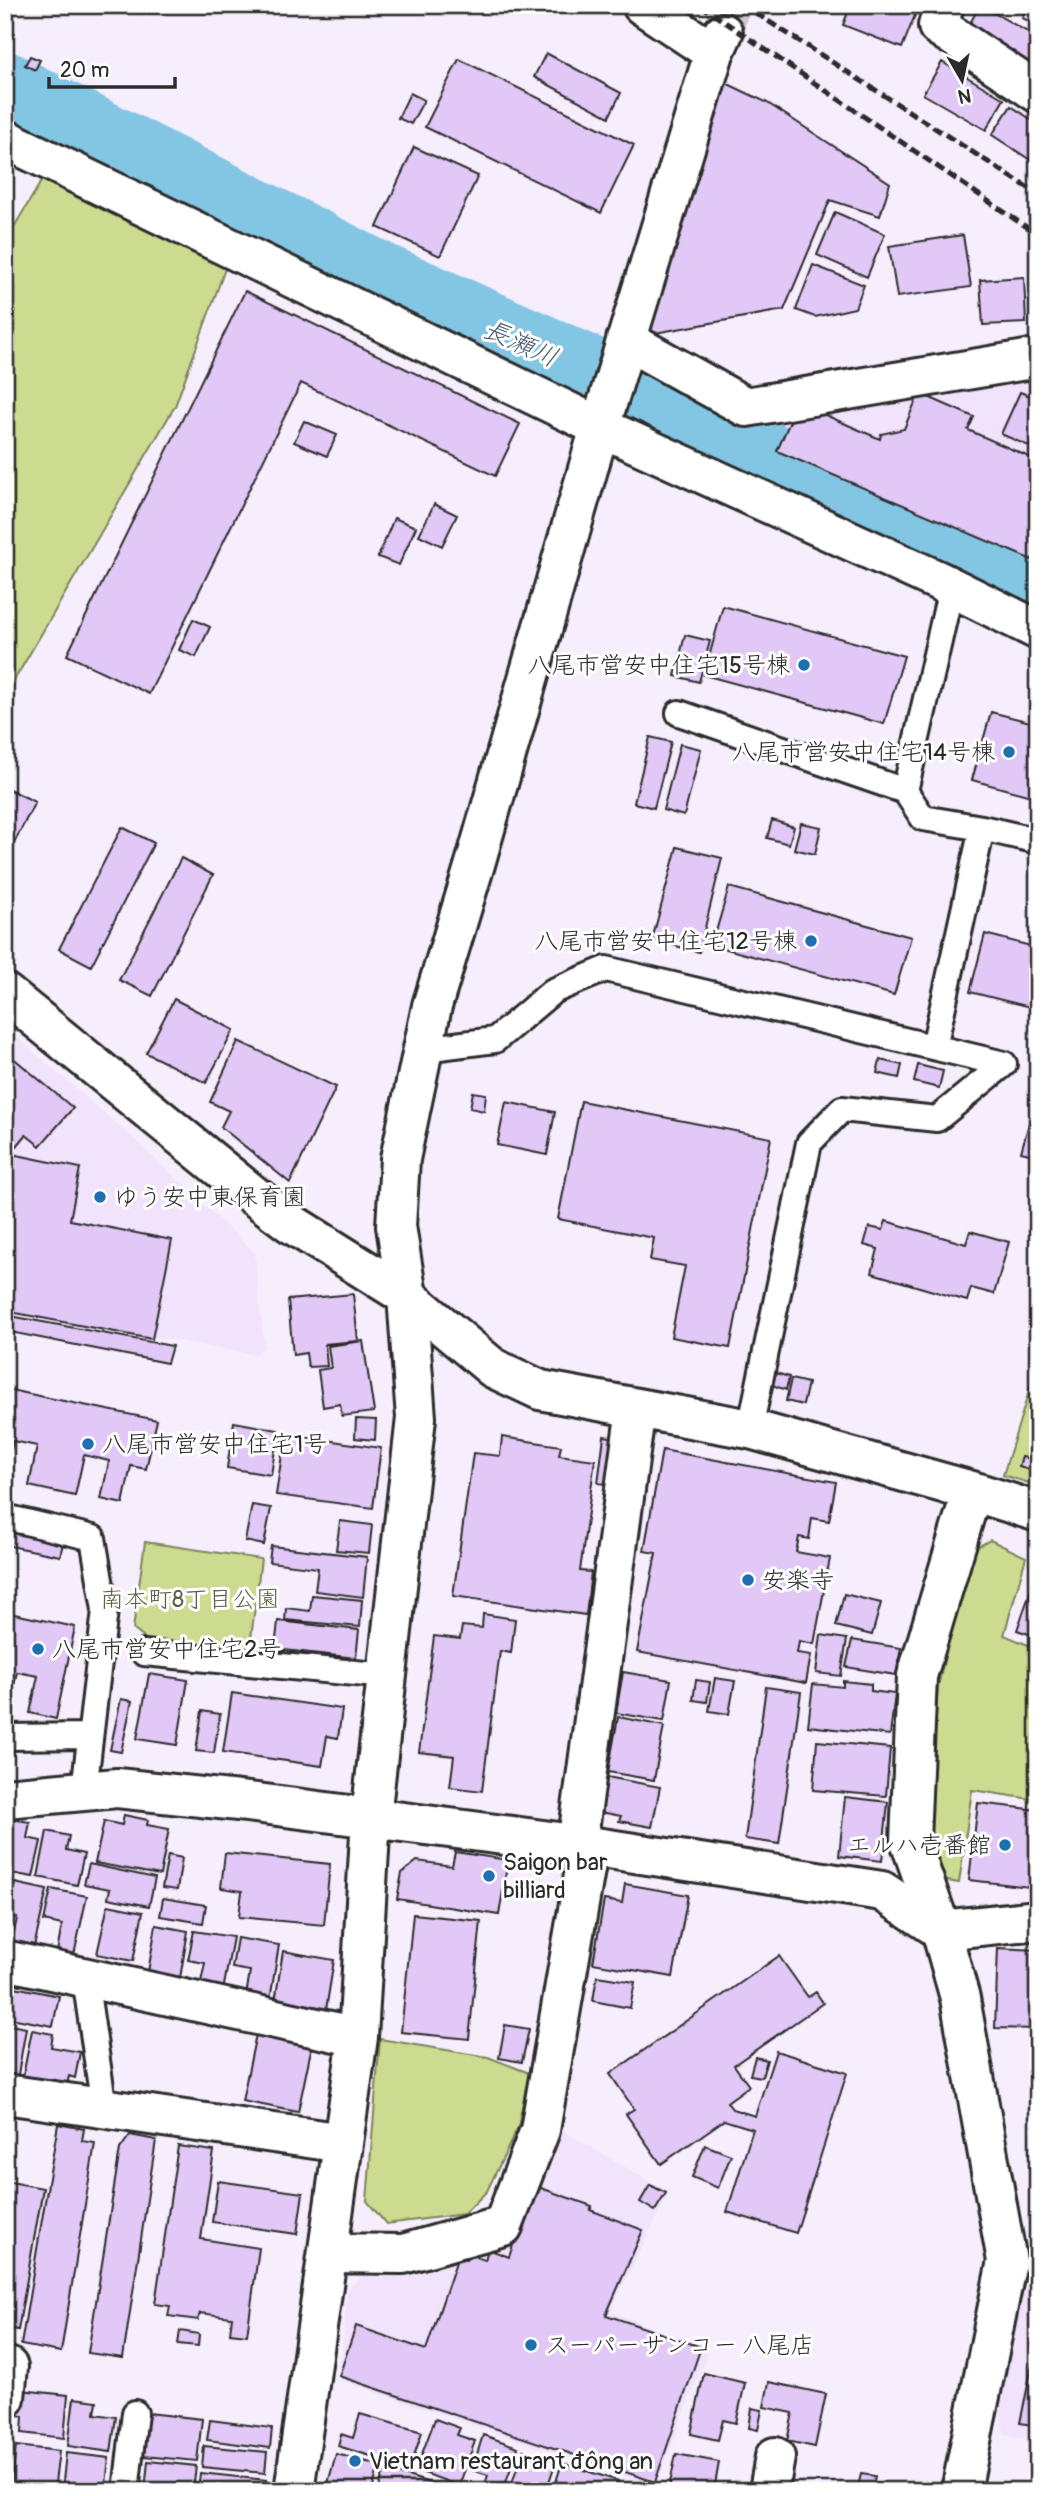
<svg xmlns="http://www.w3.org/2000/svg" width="1043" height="2496" font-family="Pangolin,'Klee One',sans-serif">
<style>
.built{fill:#f0e3fb}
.green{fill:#ccdb8f;stroke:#7c835d;stroke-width:2}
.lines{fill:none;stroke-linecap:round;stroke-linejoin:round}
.river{stroke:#83c6e4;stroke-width:75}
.building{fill:#e1c8f7;stroke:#2b2b2b;stroke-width:2}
.street-tunnel{stroke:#cdc7d3;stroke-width:38;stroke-dasharray:38 19;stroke-linecap:butt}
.lane-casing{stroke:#2b2b2b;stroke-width:30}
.street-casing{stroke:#2b2b2b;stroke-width:44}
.lane{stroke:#fff;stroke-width:24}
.street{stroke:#fff;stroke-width:38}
.rail{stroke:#2b2b2b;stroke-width:5;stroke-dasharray:10 5;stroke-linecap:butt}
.poi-dot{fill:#1f6fb2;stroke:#fff;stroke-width:2.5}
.labels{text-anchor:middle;stroke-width:6;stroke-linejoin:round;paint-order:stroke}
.poi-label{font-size:24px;fill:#2b2b2b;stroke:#fff;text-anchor:start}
.park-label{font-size:24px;fill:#5b6049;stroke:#fff}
.water-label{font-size:26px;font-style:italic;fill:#4a616c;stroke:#fff}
</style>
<rect width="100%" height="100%" fill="#f6eefd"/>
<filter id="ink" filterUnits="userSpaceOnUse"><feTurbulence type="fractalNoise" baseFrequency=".0143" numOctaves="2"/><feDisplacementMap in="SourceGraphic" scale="14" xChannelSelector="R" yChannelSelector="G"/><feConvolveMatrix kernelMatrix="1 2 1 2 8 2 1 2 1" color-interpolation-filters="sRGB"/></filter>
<g filter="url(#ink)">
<path class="built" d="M1038 374V569L739 430 742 412Z
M5 1027 135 1140 255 1253 264 1347 256 1355 5 1309Z
M562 2130 669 2193 610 2311 708 2351 656 2487 340 2380 347 2290 366 2271 505 2248Z
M1038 2288V2441L1004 2434 999 2403 1020 2289Z"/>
<path class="green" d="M45 175 226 266 175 406 5 696V242Z
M1038 1362V1486L1003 1475Z
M990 1540 1026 1557 1004 1635 1038 1649V1800L972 1790 959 1883 942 1880 926 1860 938 1687 968 1552Z
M145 1542 261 1559 249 1654 153 1645 133 1629Z
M380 2039 488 2057 529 2073 518 2127 487 2191 464 2214 386 2224 367 2201Z"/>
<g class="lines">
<path class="river" d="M5 89 380 280 638 395 1038 593"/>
</g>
<path class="building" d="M851 5H919L902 48 843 25Z
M980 5 1038 38V76L964 34Z
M1027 5H1038V25L1022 18Z
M546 53 621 93 609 117 534 77Z
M30 56 40 60 35 70 25 65Z
M459 59 634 145 601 213 425 127Z
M942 62 1004 99 986 130 923 94Z
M726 83 766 102 890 183 880 216 830 200 784 310 655 333 646 326Z
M410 93 424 100 411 124 398 118Z
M1011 106 1038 124V165L992 135Z
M414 147 478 176 440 256 377 227Z
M835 212 885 234 867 277 817 255Z
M963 235 971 287 897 297 889 246Z
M813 265 864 285 855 308 815 317 796 310Z
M1024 277 1026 323 983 325 980 280Z
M245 291 520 424 495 476 301 383 149 694 67 655Z
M1020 392 1038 399V450L1001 434Z
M919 393 974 417 968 430 1038 461V548L1032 560 777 451 798 403 880 439 881 434 904 429Z
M304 421 337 435 327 456 294 442Z
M434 504 457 515 442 546 419 535Z
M394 518 416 527 399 565 378 557Z
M723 606 904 656 884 724 704 675Z
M193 619 210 627 196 657 179 650Z
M685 635 710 641 699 682 675 676Z
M991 712 1038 724V798L972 780Z
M650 737 671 742 654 808 634 803Z
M680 744 701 749 684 816 663 810Z
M5 787 35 802 5 861Z
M772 820 794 827 789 844 767 838Z
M801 823 821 827 815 854 794 849Z
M122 827 154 843 91 966 59 949Z
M677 847 722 858 699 952 652 940Z
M181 858 213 875 152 996 119 980Z
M729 887 911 937 894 995 712 945Z
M985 934 1038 948V1009L970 992Z
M174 999 234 1030 206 1083 146 1053Z
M238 1041 336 1087 290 1183 221 1127 229 1111 210 1102Z
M5 1051 73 1108 40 1146 26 1135 17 1146 5 1136Z
M880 1060 902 1065 899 1078 877 1073Z
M918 1065 943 1071 939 1088 914 1082Z
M1038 1091V1156L1021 1152Z
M473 1092 486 1094 484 1111 470 1108Z
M581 1101 771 1138 730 1348 671 1337 685 1266 650 1260 654 1238 558 1219Z
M506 1102 555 1112 547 1155 497 1145Z
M12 1154 80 1168 70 1220 172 1240 152 1339 5 1311V1189Z
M886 1221 966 1244 970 1231 1009 1242 994 1294 971 1288 967 1301 872 1273 878 1249 864 1245 869 1227 883 1230Z
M353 1294 358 1341 325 1344 327 1366 308 1367 306 1353 293 1355 288 1300Z
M5 1315 172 1346 167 1363 5 1331Z
M363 1341 374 1412 342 1416 340 1404 323 1407 318 1370 331 1368 328 1346Z
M776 1373 789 1377 786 1390 772 1385Z
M791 1379 808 1383 803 1405 786 1401Z
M5 1389 157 1420 146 1469 131 1466 123 1504 101 1499 109 1461 84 1455 75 1496 29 1486 37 1446 13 1441 5 1477Z
M356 1419 376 1420 375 1440 355 1438Z
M234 1422 278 1430 271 1475 227 1468Z
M285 1434 381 1448 373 1508 276 1495Z
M604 1436 618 1438 611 1485 598 1483Z
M502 1437 561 1446 559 1455 595 1460 580 1571 591 1572 586 1615 453 1596 473 1453 500 1456Z
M662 1450 836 1482 829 1521 812 1518 809 1539 799 1537 796 1552 830 1558 814 1644 799 1641 797 1653 811 1655 806 1683 637 1652 656 1553 644 1551Z
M1022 1457 1037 1460 1034 1471 1019 1467Z
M252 1505 271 1508 264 1545 245 1541Z
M340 1521 372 1525 369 1553 336 1550Z
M5 1532 63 1543 60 1556 5 1545Z
M271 1546 367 1557 363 1597 315 1591 318 1568 269 1562Z
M1038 1570V1637L1017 1630Z
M844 1594 881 1603 872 1635 836 1626Z
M312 1595 362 1600 360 1627 285 1620 286 1608 310 1611Z
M5 1612 75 1627 56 1719 30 1713 38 1676 17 1672 9 1707 5 1706Z
M483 1614 515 1619 511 1653 500 1651 482 1791 450 1787 454 1756 419 1752 434 1636 460 1639 462 1626 482 1628Z
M278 1621 359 1630 356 1658 275 1649Z
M821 1635 847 1639 841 1676 816 1673Z
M852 1640 901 1648 896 1675 846 1667Z
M623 1672 671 1680 664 1721 616 1713Z
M149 1674 188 1680 177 1745 137 1739Z
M715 1678 735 1681 729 1714 709 1711Z
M696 1680 710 1682 707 1702 693 1700Z
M843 1681 871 1684V1691L895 1694 890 1735 808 1726 813 1684 843 1687Z
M766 1687 801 1692 779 1844 745 1839Z
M232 1693 342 1709 338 1738 327 1736 322 1766 223 1752Z
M121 1699 132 1701 121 1752 110 1750Z
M202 1711 220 1714 214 1753 196 1751Z
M618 1717 664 1726 654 1780 608 1772Z
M817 1741 890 1748 886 1796 813 1790Z
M607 1777 660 1787 652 1827 619 1821 621 1816 600 1812Z
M845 1797 888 1802 882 1861 839 1856Z
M978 1803 1038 1810V1888L969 1880Z
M124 1815 148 1820 147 1825 169 1829 160 1875 95 1863 104 1821 122 1825Z
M10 1819 30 1822 27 1838 41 1841 33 1877 5 1872V1839Z
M47 1831 69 1836 66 1850 84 1854 77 1885 38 1877Z
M455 1852 508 1860 499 1915 397 1899 402 1873 417 1861 452 1866Z
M225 1853 330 1864 324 1925 239 1917 242 1891 221 1888Z
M168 1855 182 1858 177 1890 162 1888Z
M89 1864 155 1878 149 1906 108 1898 110 1889 84 1884Z
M15 1883 47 1890 34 1947 12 1942 17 1918 7 1916Z
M625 1884 688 1895 673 1977 593 1963 604 1900 622 1903Z
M51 1889 87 1896 74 1955 57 1952 62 1925 44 1921Z
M163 1898 206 1905 203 1923 160 1916Z
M108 1905 143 1912 133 1961 97 1954Z
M413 1914 481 1921 469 2039 401 2032Z
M156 1925 188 1931 179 1984 147 1978Z
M194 1931 233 1937 223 1991 200 1987 205 1963 188 1960Z
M237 1938 279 1945 270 2000 246 1996 250 1971 232 1968Z
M998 1948 1038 1950V2029L995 2028Z
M283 1951 334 1960 326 2010 275 2002Z
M779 1956 808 1997 816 1992 823 2003 734 2065 749 2086 727 2102 732 2109 755 2116 776 2051 847 2073 796 2233 727 2212 753 2129 724 2120 661 2164 626 2114 634 2109 610 2074Z
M597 1976 635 1982 630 2008 593 2001Z
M5 1985 59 1996 53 2026 5 2017Z
M5 2024 26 2028 17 2080 5 2078Z
M505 2025 529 2029 522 2062 499 2058Z
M32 2030 53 2034 51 2047 80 2052 75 2078 69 2076 66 2090 22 2081Z
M1036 2033H1038V2065H1035Z
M256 2034 312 2045 298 2112 242 2101Z
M755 2057 767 2060 762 2077 750 2075Z
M58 2124 84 2129 82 2141 95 2143 61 2352 21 2345Z
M130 2135 156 2140 123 2358 88 2353 120 2149Z
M705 2145 731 2155 718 2188 692 2177Z
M178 2146 214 2151 201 2239 259 2248 247 2335 230 2333 232 2317 200 2313 198 2320 168 2316 170 2306 155 2304Z
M5 2181 43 2188 18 2330 5 2328Z
M218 2181 303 2193 297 2234 212 2222Z
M650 2185 666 2193 655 2211 640 2202Z
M538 2187 592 2206 590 2210 643 2230 606 2315 701 2347 655 2482 339 2376 356 2326 426 2350 458 2256 466 2259 468 2254 485 2260 488 2249 509 2257 528 2200 532 2204Z
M180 2331 199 2334 198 2346 178 2344Z
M1038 2337V2426L1020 2423Z
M704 2373 745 2383 736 2423 723 2420 718 2440 691 2434Z
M769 2382 826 2394 815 2447 787 2441 793 2413 764 2407Z
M20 2390 68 2395 64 2438 22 2433 23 2416 17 2415Z
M74 2398 97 2401 95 2414 116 2417 111 2452 68 2446Z
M752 2408 762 2410 758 2430 749 2428Z
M148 2413 202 2419 197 2461 144 2456Z
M360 2414 422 2432 410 2468 338 2446 341 2434 353 2438Z
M435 2419 460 2428 457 2435 475 2441 459 2486 416 2470Z
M210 2420 272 2428 270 2448 207 2440Z
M483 2435 518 2447 503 2491H483L488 2475 472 2470Z
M16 2446 59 2451 54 2491H11Z
M204 2446 267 2452 265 2473 202 2467Z
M523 2450 556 2461 546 2491H523L524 2487 512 2483Z
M66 2453 109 2458 106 2484 91 2483 90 2491H62Z
M336 2454 379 2465 372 2491H340L327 2487Z
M676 2454 719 2462 714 2491H678L669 2488Z
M148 2461 196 2466 193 2491H145Z
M562 2463 618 2481 615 2491H553Z
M385 2469 433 2484 431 2491H378Z
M200 2473 266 2480 265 2491H198Z
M861 2474 875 2476 872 2491H857Z"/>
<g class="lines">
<path class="street-tunnel" d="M723 33 731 5"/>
<g class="lane-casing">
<path id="lane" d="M679 713 905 791
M982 828 1038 841
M934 1047 982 828 923 818 905 791 947 606
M423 1049 495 1040 553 991 606 969 1004 1064 937 1119 842 1109 809 1143 750 1429
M5 1517 93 1538 105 1610 84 1791
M144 1653 387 1676
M5 1737 90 1736
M85 1978 104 2108
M126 2491 135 2413"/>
</g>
<g class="street-casing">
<path id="street" d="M642 5 714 53
M944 5 938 26 1038 93
M5 139 600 427 939 581 1038 630
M626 340 746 407 1038 358
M5 993 253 1195 292 1224 407 1296 493 1368 540 1390 750 1429 972 1491 1038 1512
M972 1491 917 1676 910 1841 941 1930 1038 1920
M5 1798 117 1788 248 1802 589 1846 882 1891 941 1930 960 1998 1007 2261 961 2491
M577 1845 636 1408
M5 1960 358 2037
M5 2094 343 2143
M328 2253 403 2254 503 2226 540 2130 589 1846
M5 2398 8 2367
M294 2491 358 2037 371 1817 416 1418 407 1296 396 1226 400 1159 432 1006 475 864 600 427 714 53 723 33
M769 2491 775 2457"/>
</g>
<use href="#lane" class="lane"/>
<use href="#street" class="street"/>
<path class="rail" d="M700 5 1038 235
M743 5 1038 194"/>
</g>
</g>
<g class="poi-dot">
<circle cx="804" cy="665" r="7"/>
<circle cx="1009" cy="752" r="7"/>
<circle cx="811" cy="941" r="7"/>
<circle cx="100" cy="1197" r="7"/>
<circle cx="88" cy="1444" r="7"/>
<circle cx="748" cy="1580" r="7"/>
<circle cx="38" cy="1649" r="7"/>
<circle cx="1005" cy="1845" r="7"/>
<circle cx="489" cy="1876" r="7"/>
<circle cx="531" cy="2345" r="7"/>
<circle cx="355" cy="2461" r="7"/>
</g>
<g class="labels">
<g class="poi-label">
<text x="790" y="673" text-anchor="end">八尾市営安中住宅15号棟</text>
<text x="995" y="760" text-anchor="end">八尾市営安中住宅14号棟</text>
<text x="797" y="949" text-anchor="end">八尾市営安中住宅12号棟</text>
<text x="114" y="1205">ゆう安中東保育園</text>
<text x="102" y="1452">八尾市営安中住宅1号</text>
<text x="762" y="1588">安楽寺</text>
<text x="52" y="1657">八尾市営安中住宅2号</text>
<text x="991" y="1853" text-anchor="end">エルハ壱番館</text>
<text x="503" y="1870">Saigon bar<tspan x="503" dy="28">billiard</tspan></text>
<text x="545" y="2353">スーパーサンコー 八尾店</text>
<text x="369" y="2469">Vietnam restaurant đông an</text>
</g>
<g class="park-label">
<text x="190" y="1607">南本町8丁目公園</text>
</g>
<g class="water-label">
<text transform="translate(521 343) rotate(24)" y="9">長瀬川</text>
</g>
</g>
<rect width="1043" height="2496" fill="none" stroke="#fff" stroke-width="28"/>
<rect x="14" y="14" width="1015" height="2468" fill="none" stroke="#2b2b2b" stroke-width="2.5" filter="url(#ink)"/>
<g transform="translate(962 80) rotate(171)" stroke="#ffffff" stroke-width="5" paint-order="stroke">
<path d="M0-5L12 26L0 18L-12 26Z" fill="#2b2b2b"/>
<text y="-10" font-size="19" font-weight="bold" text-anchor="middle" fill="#2b2b2b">N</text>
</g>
<path d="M49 77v10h126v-10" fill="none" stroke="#2b2b2b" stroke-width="3.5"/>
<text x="60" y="77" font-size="21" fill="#2b2b2b" stroke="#ffffff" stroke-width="5" paint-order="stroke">20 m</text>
</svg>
